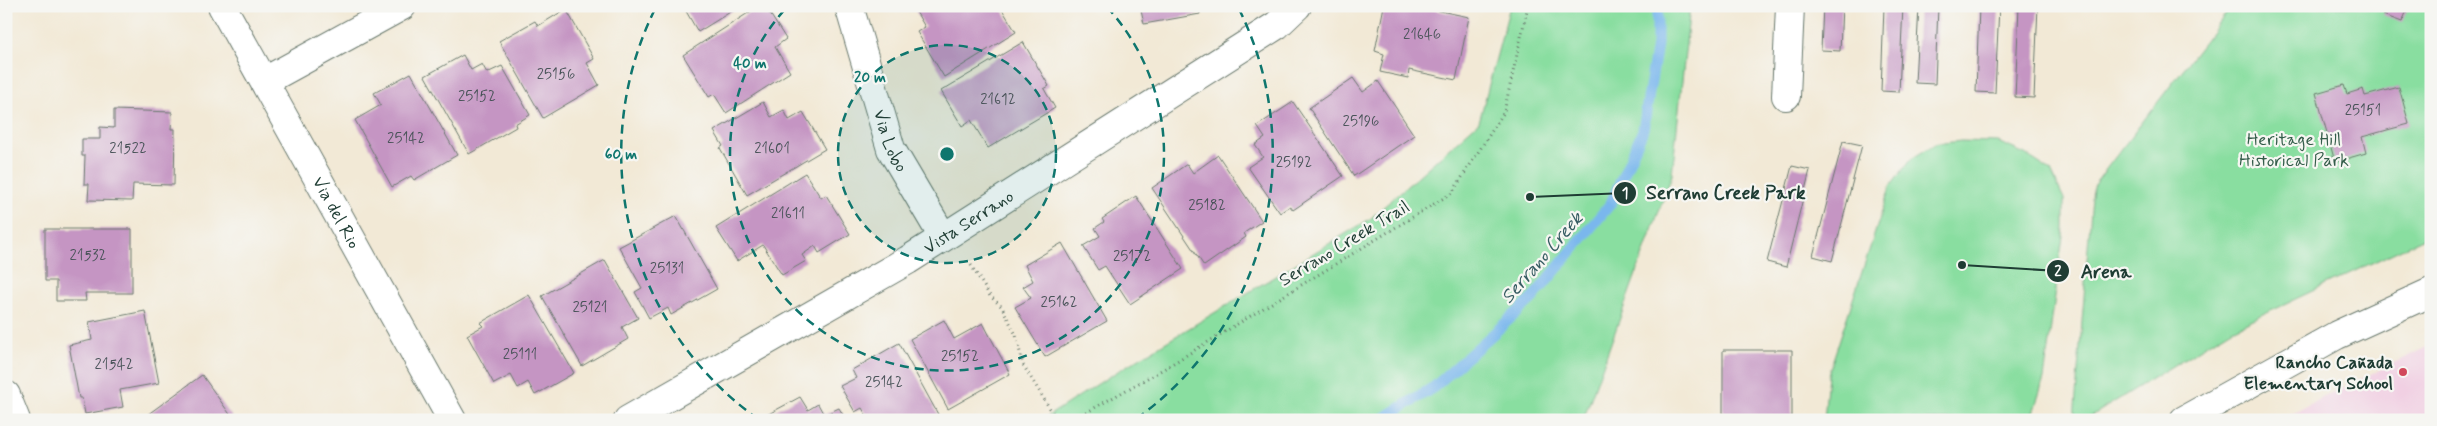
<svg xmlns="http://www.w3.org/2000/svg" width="2437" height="426" font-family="Mynerve,sans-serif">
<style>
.built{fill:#f1d0e3}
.green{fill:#89dea0;stroke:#548e6a}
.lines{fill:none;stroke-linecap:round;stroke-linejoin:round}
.stream{stroke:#7ab7ed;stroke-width:11}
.building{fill:#c595c3}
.minor-casing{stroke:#69796d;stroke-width:30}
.path{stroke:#69796d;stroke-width:3;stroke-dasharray:1 4;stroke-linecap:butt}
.minor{stroke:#fff;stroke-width:28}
.ring{fill:none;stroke:#0f766e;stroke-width:2.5;stroke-dasharray:9 6}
.poi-dot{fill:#d1495b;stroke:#f6f6f2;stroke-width:2}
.labels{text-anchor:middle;stroke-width:4.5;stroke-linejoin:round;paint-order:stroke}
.number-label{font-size:15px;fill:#485358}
.park-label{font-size:18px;fill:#345d4a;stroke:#f6f6f2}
.street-label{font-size:18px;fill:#1f3d34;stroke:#f6f6f2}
.poi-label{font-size:18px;font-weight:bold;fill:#1f3d34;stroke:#f6f6f2;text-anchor:end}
.water-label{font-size:19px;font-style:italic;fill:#365c62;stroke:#f6f6f2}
.centre{fill:#0f766e;stroke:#f6f6f2;stroke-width:2.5}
.ring-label{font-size:15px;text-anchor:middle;font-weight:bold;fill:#0f766e;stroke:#f6f6f2;stroke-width:4.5;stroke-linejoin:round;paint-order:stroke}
.leader{fill:none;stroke:#1f3d34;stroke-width:2}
.callout-dot{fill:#1f3d34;stroke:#f6f6f2;stroke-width:2}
.mark-label{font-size:15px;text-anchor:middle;font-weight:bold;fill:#fff}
.callout-label{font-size:19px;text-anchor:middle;font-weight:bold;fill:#1f3d34;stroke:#f6f6f2;stroke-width:4.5;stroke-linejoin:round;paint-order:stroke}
</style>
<rect width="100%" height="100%" fill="#f6f6f2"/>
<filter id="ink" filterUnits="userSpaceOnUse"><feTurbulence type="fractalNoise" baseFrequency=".02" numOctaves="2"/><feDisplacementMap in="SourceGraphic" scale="10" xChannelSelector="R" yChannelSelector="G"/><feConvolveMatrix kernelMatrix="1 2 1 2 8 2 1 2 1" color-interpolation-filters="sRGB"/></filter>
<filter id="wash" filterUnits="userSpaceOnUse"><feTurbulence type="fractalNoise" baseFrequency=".0096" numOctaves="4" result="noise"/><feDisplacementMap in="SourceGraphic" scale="20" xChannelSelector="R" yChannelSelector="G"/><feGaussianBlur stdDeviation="1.12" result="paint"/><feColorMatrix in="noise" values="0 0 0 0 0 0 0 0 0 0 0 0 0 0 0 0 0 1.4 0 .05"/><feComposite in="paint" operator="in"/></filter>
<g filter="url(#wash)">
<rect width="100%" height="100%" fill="#f2e9d6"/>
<path class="built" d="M2431 345V420H2282L2321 398Z"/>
<path class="green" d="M1510 6H1690L1672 175 1583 420H1042L1118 371 1370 219 1479 122Z
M2232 6H2431V235L2232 329 2085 420H2074L2093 186Z
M1961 141 1998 142 2025 154 2051 171 2064 199V228L2044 379 2031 419 1824 420 1828 375 1890 187 1911 159 1935 144Z"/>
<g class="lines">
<path class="stream" d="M1381 420 1434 387 1532 299 1611 203 1643 130 1657 44V6"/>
</g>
<g id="blocks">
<path class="building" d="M683 6H740L698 32Z
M759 6H765L786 39 775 47 790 72 726 113 714 94 709 97 683 55Z
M921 6H1000L1016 32 944 77 917 32 925 27 915 10Z
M1140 6H1199L1200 14 1144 24Z
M1384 6H1416L1469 17 1456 80 1409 70 1408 78 1380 72 1384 54 1375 51Z
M1823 6H1842L1840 51 1821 50Z
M1884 6H1903L1899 92 1881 91Z
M1919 6H1938L1935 84 1915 83Z
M1979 6H1999L1995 93 1976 92Z
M2019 6H2038L2034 98 2015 97Z
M2387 6H2409L2402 22 2383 15Z
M566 9 594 59 587 63 599 85 543 118 499 41 535 21 538 26Z
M1023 42 1049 86 1044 89 1055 108 988 148 971 120 962 126 941 91Z
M463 55 471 70 482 64 487 73 502 66 530 115 515 124 516 127 469 154 425 76Z
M411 73 457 155 414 180 411 176 392 187 355 120 381 105 374 93Z
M1353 78 1363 92 1378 81 1414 135 1354 176 1309 108Z
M2344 85 2347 94 2363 89 2365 96 2399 87 2409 124 2362 137 2366 153 2335 162 2316 93Z
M763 102 771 117 784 110 789 120 803 112 825 149 747 195 720 148 723 146 714 131Z
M1293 102 1343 176 1293 210 1290 206 1280 213 1248 167 1263 157 1255 145 1265 138 1257 126Z
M114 110 172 112 171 129H175L174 185 133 184 132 201 88 200 89 184H84L85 156H82V139H100V127L114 128Z
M1843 141 1862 145 1832 261 1813 256Z
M1218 155 1262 221 1244 233 1246 237 1204 266 1152 188 1187 164 1193 173Z
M1792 166 1810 170 1786 267 1767 262Z
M805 173 821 198 826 195 850 234 819 253 815 246 802 255 806 261 782 275 763 245 737 261 716 228Z
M1136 196 1183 269 1130 304 1105 266 1098 270 1083 246 1100 236 1095 228 1104 222 1102 219Z
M676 216 717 289 671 315 668 308 649 318 635 292 642 288 619 247Z
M45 229H132V293H85L86 301H56V281H45Z
M1062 243 1107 321 1045 357 1015 307 1031 298 1023 287 1033 281 1025 265Z
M605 260 638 318 622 327 628 339 582 366 542 296Z
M529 295 574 373 535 395 528 382 518 388 511 375 494 384 467 335 483 326 480 323Z
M145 311 159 383 120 390 123 407 85 414 82 398H79L69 345 92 340 89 322Z
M944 320 954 339 983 323 1010 374 948 409 910 339Z
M899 343 940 418 937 420H869L862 408 855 412 840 386 856 378 852 370Z
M1723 350H1792V420H1723Z
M202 375 234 420H140Z
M800 397 808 410 818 404 824 415 839 408 846 420H764L763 417Z"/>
</g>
</g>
<g filter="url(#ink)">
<use href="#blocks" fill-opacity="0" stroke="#69796d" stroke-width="1"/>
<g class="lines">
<g class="minor-casing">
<g id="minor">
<path id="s1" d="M222 6 452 420"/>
<path id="s2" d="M849 6 891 149 943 237"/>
<path d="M265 81 402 6"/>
<path d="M1786 96 1790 6"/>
<path d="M6 395 16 420"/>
<path id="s3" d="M628 420 908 260 1277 25 1297 6"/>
<path d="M2184 420 2337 335 2431 292"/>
</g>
</g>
<path class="path" d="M971 265 990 296 1002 307 1016 335 1023 365 1057 420
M1073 420 1167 367 1452 193 1504 112 1528 6"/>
<use href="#minor" class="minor"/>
</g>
</g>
<circle cx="947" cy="154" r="109" fill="#0f766e" fill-opacity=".12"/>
<g class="ring">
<circle cx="947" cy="154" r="109"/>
<path d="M1107 7A217 217 0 1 1 787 7"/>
<path d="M758 419A326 326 0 0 1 655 9M1239 9A326 326 0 0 1 1136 419"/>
</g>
<circle class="poi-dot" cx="2403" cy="372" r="5"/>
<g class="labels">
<g class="number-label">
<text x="1422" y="39">21646</text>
<text x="556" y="79">25156</text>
<text x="477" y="101">25152</text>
<text x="998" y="104">21612</text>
<text x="2363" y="115">25151</text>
<text x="1361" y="126">25196</text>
<text x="406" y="143">25142</text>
<text x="128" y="153">21522</text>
<text x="772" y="153">21601</text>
<text x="1294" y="167">25192</text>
<text x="1207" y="210">25182</text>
<text x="788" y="218">21611</text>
<text x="88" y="260">21532</text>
<text x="1132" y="261">25172</text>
<text x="667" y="273">25131</text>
<text x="1059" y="307">25162</text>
<text x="590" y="312">25121</text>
<text x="520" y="359">25111</text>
<text x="960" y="361">25152</text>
<text x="114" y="369">21542</text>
<text x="884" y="387">25142</text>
</g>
<g class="park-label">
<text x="2294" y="145">Heritage Hill<tspan x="2294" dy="21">Historical Park</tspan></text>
</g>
<g class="street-label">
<text dy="6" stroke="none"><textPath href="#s2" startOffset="141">Via Lobo</textPath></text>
<text dy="6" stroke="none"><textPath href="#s1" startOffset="236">Via del Rio</textPath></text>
<text dy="6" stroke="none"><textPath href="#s3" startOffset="394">Vista Serrano</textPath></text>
<text transform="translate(1344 243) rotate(-31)" y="6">Serrano Creek Trail</text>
</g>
<g class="poi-label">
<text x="2393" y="368">Rancho Cañada<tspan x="2393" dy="21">Elementary School</tspan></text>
</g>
<g class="water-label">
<text transform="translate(1541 257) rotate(-49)" y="7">Serrano Creek</text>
</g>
</g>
<circle cx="947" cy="154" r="8" class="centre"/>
<g class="ring-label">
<text x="750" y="68">40 m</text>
<text x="870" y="82">20 m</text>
<text x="621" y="159">60 m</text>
</g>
<path class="leader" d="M1530 197L1625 193M1962 265L2058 271"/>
<g class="callout-dot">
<circle cx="1530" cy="197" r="5"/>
<circle cx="1962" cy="265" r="5"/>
<circle cx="1625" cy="193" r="12"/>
<circle cx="2058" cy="271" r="12"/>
</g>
<g class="mark-label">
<text x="1625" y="198">1</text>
<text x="2058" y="276">2</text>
</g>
<g class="callout-label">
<text x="1726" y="199">Serrano Creek Park</text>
<text x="2106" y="278">Arena</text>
</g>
<rect width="2437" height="426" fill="none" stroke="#f6f6f2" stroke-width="25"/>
</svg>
